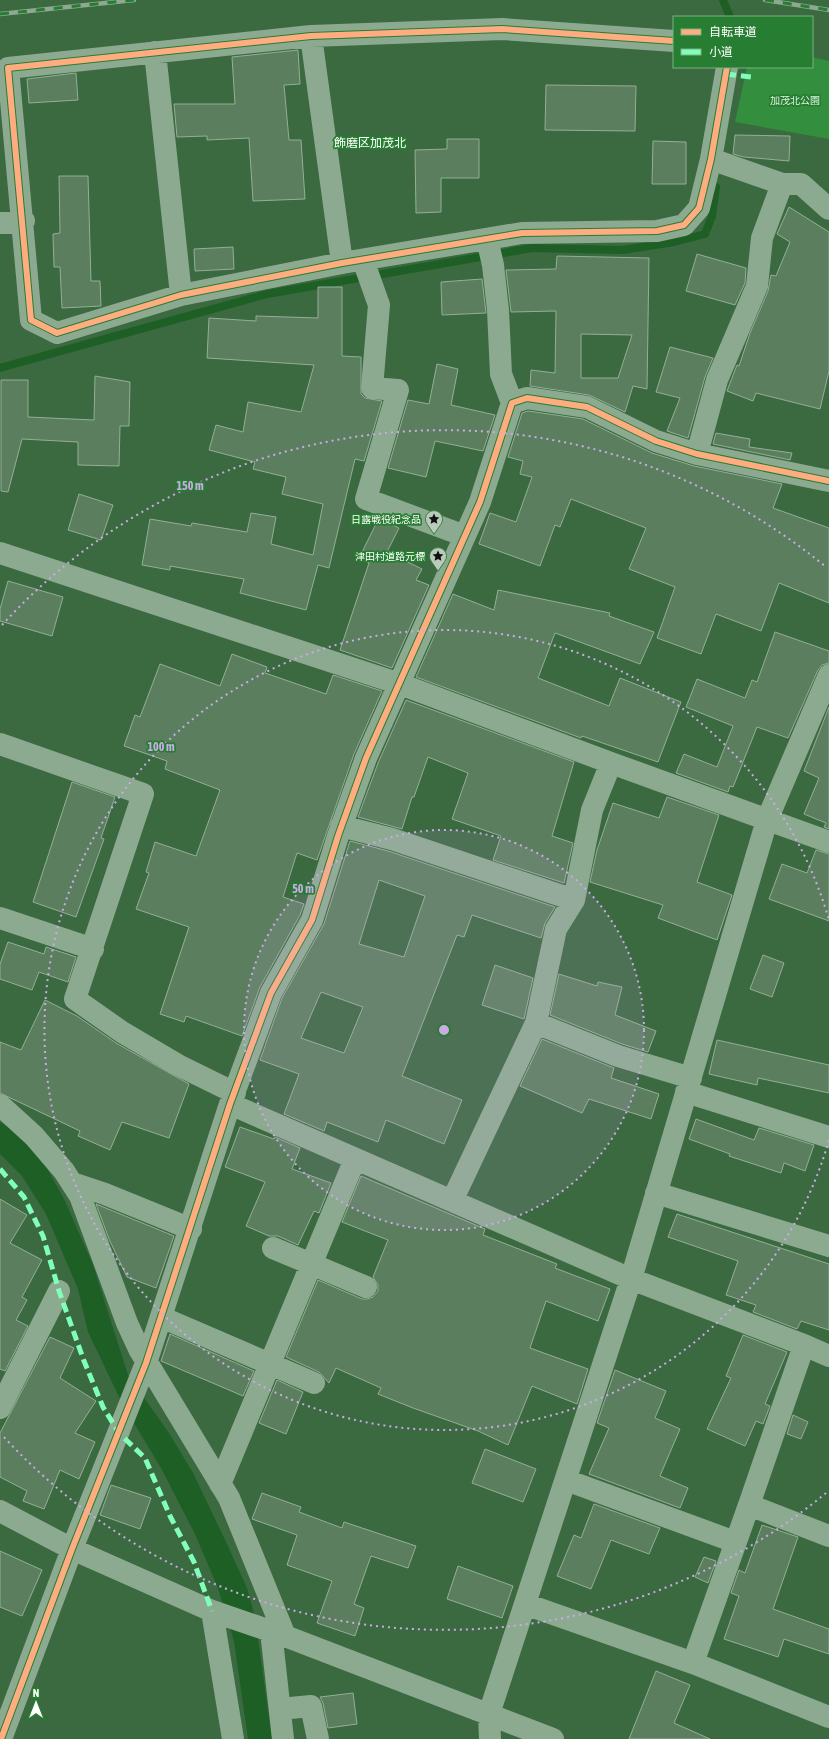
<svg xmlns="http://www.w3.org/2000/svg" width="829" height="1739" font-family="'Asap Condensed','Noto Sans JP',sans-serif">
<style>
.green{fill:#338e3d}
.water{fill:#1e5f26}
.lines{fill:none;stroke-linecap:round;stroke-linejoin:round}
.stream{stroke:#1e5f26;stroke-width:8}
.building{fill:#5b7f5e;stroke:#93af96;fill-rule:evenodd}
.minor{stroke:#8caa90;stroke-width:22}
.rail-casing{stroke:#8daa90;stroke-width:4.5}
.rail{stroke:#277d31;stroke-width:3;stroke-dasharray:9;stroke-linecap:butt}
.quiet{stroke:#80ffba;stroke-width:5;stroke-dasharray:10 5;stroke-linecap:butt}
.cycleway-casing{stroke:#277d31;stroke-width:8}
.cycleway{stroke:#ffac80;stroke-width:6}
.ring{fill:none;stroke:#caabe5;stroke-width:2;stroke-dasharray:2 4}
.labels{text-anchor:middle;stroke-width:3.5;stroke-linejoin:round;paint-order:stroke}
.park-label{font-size:10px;fill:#dbf7de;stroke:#277d31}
.poi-label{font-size:10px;fill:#fff;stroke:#277d31;text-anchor:end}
.quarter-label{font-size:12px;fill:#fff;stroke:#277d31}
.centre{fill:#caabe5;stroke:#277d31;stroke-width:2}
.ring-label{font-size:12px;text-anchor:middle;font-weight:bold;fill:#caabe5;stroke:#277d31;stroke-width:3.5;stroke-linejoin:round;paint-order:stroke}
</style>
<rect width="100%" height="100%" fill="#3b6940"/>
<path class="green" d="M812 57 829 61V139L735 122 747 67H812Z"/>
<path class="water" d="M0 1122 14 1130 43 1161 65 1201 93 1265 128 1375 169 1433 193 1473 226 1542 247 1588 255 1617 272 1739H248L234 1641 218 1588 195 1534 161 1468 122 1403 88 1332 78 1289 46 1214 22 1176 0 1154Z"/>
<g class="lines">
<path class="stream" d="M723 0 730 17
M0 368 267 294 532 248 623 250 674 242 705 234 712 216 716 187"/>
</g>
<path class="building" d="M298 50 300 84 284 85 289 140H301L305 199 253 201 249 138 207 140V136L177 137 174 104H235L232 57Z
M76 73 78 100 29 103 27 79Z
M546 85 636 86 635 131 545 130Z
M735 135 790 136 789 161 744 157 733 154Z
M447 139H479V178H441V212L416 213 415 150 447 149Z
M653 141 686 142V184H652Z
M59 176H88L91 281H100L101 306 62 308 60 267H54L53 234 60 233Z
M789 207 829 232V371L820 409 756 393 753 401 727 391 737 365 739 366 750 333 768 291 771 275 776 276 790 242 777 234Z
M233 247 234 269 195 271 194 249Z
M697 254 746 268 745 283 735 305 686 291Z
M557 256 649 258 647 389 633 386 625 412 589 395 530 386 531 370 555 373 556 311 511 312 506 270 556 269ZM581 334 632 335 618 378H581Z
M482 279 486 313 442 315 441 282Z
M318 287H342V356L361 357V394L365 398 382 401 364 461 355 459 329 568 318 565 306 610 240 593 244 579 170 566V570L142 565 150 519 191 526 192 523 247 532 251 513 276 517 271 544 313 555 323 504 282 494 286 477 253 469 255 462 209 450 216 425 243 432 248 402 301 412 314 365 207 358 209 318 256 321V316L318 318Z
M670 347 713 358 705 377 688 438 667 431 680 398 656 392Z
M437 364 458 369 451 405 495 415 483 451 435 441 426 477 388 468 408 400 429 404Z
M95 376 130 382 129 426H120L119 466 78 465V442L22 439 8 492 1 491V380H28V417L94 420Z
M528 411 583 419 652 453 694 466 782 484 773 508 829 528V603L779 583 761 631 716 614 701 654 657 638 675 587 629 569 646 528 571 499 560 527 555 525 540 566 479 544 490 513 516 522 532 477 520 474 523 461 508 457 522 413Z
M716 433 750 439 749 447 792 453 790 460 713 444Z
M79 494 113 505 101 540 68 530Z
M379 518 399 528 387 552 422 569 416 580 429 585 392 668 340 650 369 563 359 558Z
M8 581 63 597 52 636 0 621V609Z
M498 590 610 613 609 616 654 632 640 664 555 633 538 678 609 706 620 678 681 702 658 762 582 736 581 738 416 677 453 594 494 610Z
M775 632 829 651V663L822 665 818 670 788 738 757 727 733 787 730 786 728 792 676 773 684 754 717 767 733 726 686 707 697 679 745 698 752 680 757 682Z
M232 654 267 667 265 673 326 694 333 675 382 691 354 754 317 860 297 853 283 897 304 904 300 915 260 987 242 1036 186 1016 184 1022 160 1014 189 927 136 909 149 873 146 872 155 842 196 856 220 790 165 769 167 761 124 746 135 715 140 717 160 664 220 686Z
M406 700 574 762 552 836 573 843 564 883 493 860 501 836 452 819 468 773 428 757 414 797H412L402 829 358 817 378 763Z
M829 707V829L824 827 826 823 804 814 819 778 804 771Z
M72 782 115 797 101 838 104 839 76 917 33 902Z
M667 797 719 815 697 882 732 895 717 940 658 918 663 905 590 882 597 850 613 803 659 818Z
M350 841 388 851 555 907 545 923 541 938 472 915 464 937 457 935 402 1076 462 1100 444 1144 386 1120 378 1142 327 1122 324 1131 284 1114 299 1074 260 1060 282 998 324 924ZM379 880 425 896 404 957 359 944ZM321 992 363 1007 344 1053 301 1038Z
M816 850 829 854V921L769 899 782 864 807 873Z
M8 942 44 954 46 947 76 957 68 982 39 972 32 990 0 979V964Z
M763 955 784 963 772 997 750 989Z
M495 965 533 978 524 1019 482 1005Z
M559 974 597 986 598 982 622 987 615 1015 656 1031 648 1052 622 1044 550 1015Z
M45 1000 77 1016 116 1043 189 1084 169 1138 122 1122 110 1150 78 1136 80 1131 0 1093V1042L21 1050Z
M542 1039 614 1068 611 1078 659 1094 651 1119 589 1099 582 1113 520 1086Z
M717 1040 829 1065V1093L758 1078 757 1085 709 1074Z
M696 1119 754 1140 759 1128 814 1145 805 1171 784 1163 781 1173 729 1156 730 1154 689 1139Z
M240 1127 274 1139 275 1137 300 1148 292 1169 331 1183 319 1213 314 1211 298 1245 278 1236H269L246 1226 265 1182 225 1167Z
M361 1176 485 1229 483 1235 557 1264 555 1268 610 1289 598 1321 546 1301 530 1348 588 1369 577 1404 532 1386 508 1445 478 1431 413 1408 378 1394 381 1388 336 1368 329 1383 319 1372 286 1357 318 1280 362 1299H367L373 1297 378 1291V1285L373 1277 388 1240 342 1222Z
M0 1199 27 1215 10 1243 42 1260 22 1297 27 1300 16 1320 28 1326 5 1371 0 1369Z
M96 1204 174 1236 156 1288 127 1277 109 1239Z
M677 1214 829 1264V1330L801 1321 797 1329 753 1312 756 1305 726 1295 738 1261 668 1237Z
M170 1334 254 1371 243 1396 161 1361Z
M743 1335 787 1352 765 1404 770 1406 763 1424 756 1421 745 1446 707 1429 731 1378 726 1376Z
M50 1337 74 1348 60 1378 96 1401 75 1433 95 1442 79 1479 60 1470 44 1509 23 1501 27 1491 0 1477V1433Z
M615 1370 666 1391 655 1418 680 1429 660 1476 688 1488 680 1508 589 1474 609 1428 597 1423Z
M277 1380 303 1392 286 1434 259 1423Z
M793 1415 808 1422 801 1439 787 1434Z
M485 1449 536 1469 523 1502 472 1483Z
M111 1485 151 1498 140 1529 100 1515Z
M262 1493 301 1507 299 1512 342 1528 344 1522 416 1546 408 1568 371 1556 354 1604 364 1608 355 1636 317 1623 332 1581 287 1565 297 1535 252 1519Z
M594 1504 660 1528 649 1554 611 1540 591 1589 557 1576 574 1535 581 1538Z
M762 1525 798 1537 773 1609 829 1629V1654L784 1639 778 1657 724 1639 739 1596 731 1593 739 1570 745 1573Z
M0 1551 42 1570 22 1616 0 1607Z
M704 1557 716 1561 708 1583 695 1577Z
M458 1566 513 1586 502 1618 447 1599Z
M656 1671 690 1685 674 1723 710 1739H629Z
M353 1693 357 1724 328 1728 323 1703 320 1697Z"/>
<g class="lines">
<path class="minor" d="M311 36 342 263
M674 41 502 29 311 36 8 68 31 320 57 333 181 295 342 263 522 233 657 231 684 225 699 208 711 159 727 67
M155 52 181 295
M711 159 782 184H801L829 209
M0 223 24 221
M487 239 493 265 498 310 501 374 512 403
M363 260 379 305 372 388 398 390 366 499 465 536
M697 454 717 380 757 286 762 238 782 184
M0 553 400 684 611 763 829 842
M0 744 143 794 75 999 122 1032 178 1065 235 1093
M341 826 392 839 574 900
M0 918 93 949
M536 1023 618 1056 691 1078
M686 1092 829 1137
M230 1104 631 1279 804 1345 749 1505
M0 1105 34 1136 64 1171 80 1196 127 1323 139 1349 229 1498 285 1636
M72 1183 105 1194 191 1229
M656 1193 829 1246
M452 1201 536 1023 556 929 574 900 592 810 611 763
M273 1248 366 1287
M161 1317 314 1383
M804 1345 829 1356
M0 1408 59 1291
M566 1480 735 1542
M220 1484 355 1159
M0 1511 72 1549 212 1611 285 1636 553 1739
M525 1604 693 1663 749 1505 829 1536
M212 1611 233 1739
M271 1631 283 1739
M693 1663 829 1717
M280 1709 311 1706 318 1739
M1 1739 72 1549 146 1363 230 1104 271 993 312 920 338 836 366 758 480 502 512 403 527 398 587 407 656 441 697 454 829 481
M490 1739 489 1714 631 1279 767 820 829 675"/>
<g class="rail-casing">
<path id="rail" d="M765 0 829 10
M0 14 134 0"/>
</g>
<use href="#rail" class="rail"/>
<path class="quiet" d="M726 74 751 77
M0 1169 24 1197 43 1236 59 1291 84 1361 103 1407 119 1433 145 1458 170 1516 194 1562 212 1611"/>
<g class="cycleway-casing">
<path id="cycleway" d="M674 41 502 29 311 36 8 68 31 320 57 333 181 295 342 263 522 233 657 231 684 225 699 208 711 159 727 67
M1 1739 72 1549 146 1363 230 1104 271 993 312 920 338 836 366 758 480 502 512 403 527 398 587 407 656 441 697 454 829 481"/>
</g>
<use href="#cycleway" class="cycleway"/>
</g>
<circle cx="444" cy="1030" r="200" fill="#caabe5" fill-opacity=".12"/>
<g class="ring">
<circle cx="444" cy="1030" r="200"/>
<path d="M829 1140A400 400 0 1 1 829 920"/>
<path d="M826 1493A600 600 0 0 1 2 1435M2 625A600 600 0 0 1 826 567"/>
</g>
<defs>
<g id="sight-pin" transform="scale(0.9)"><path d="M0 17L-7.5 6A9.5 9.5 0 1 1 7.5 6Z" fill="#bacabc" stroke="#277d31"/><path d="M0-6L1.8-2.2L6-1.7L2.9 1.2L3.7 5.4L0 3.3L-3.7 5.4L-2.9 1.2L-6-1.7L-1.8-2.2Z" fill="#111"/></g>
</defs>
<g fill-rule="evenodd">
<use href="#sight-pin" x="434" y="519"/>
<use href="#sight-pin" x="438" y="556"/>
</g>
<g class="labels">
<g class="park-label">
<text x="795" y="104">加茂北公園</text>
</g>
<g class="poi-label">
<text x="421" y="523">日露戦役紀念品</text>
<text x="425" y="560">津田村道路元標</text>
</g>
<g class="quarter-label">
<text x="370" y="147">飾磨区加茂北</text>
</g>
</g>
<circle cx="444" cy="1030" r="6" class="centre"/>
<g class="ring-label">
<text x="190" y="490">150 m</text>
<text x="161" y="751">100 m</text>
<text x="303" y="893">50 m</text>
</g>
<rect x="673" y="16" width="140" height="52" fill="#277d31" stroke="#7db183"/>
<rect x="681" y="29" width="20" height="6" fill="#ffac80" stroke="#7db183"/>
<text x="709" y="36" font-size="12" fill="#ffffff">自転車道</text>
<rect x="681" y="49" width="20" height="6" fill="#80ffba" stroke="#7db183"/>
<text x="709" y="56" font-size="12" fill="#ffffff">小道</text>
<g transform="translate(36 1703)" stroke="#277d31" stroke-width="3" paint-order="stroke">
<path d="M0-3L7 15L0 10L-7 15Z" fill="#ffffff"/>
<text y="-6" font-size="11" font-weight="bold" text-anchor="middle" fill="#ffffff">N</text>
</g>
</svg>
